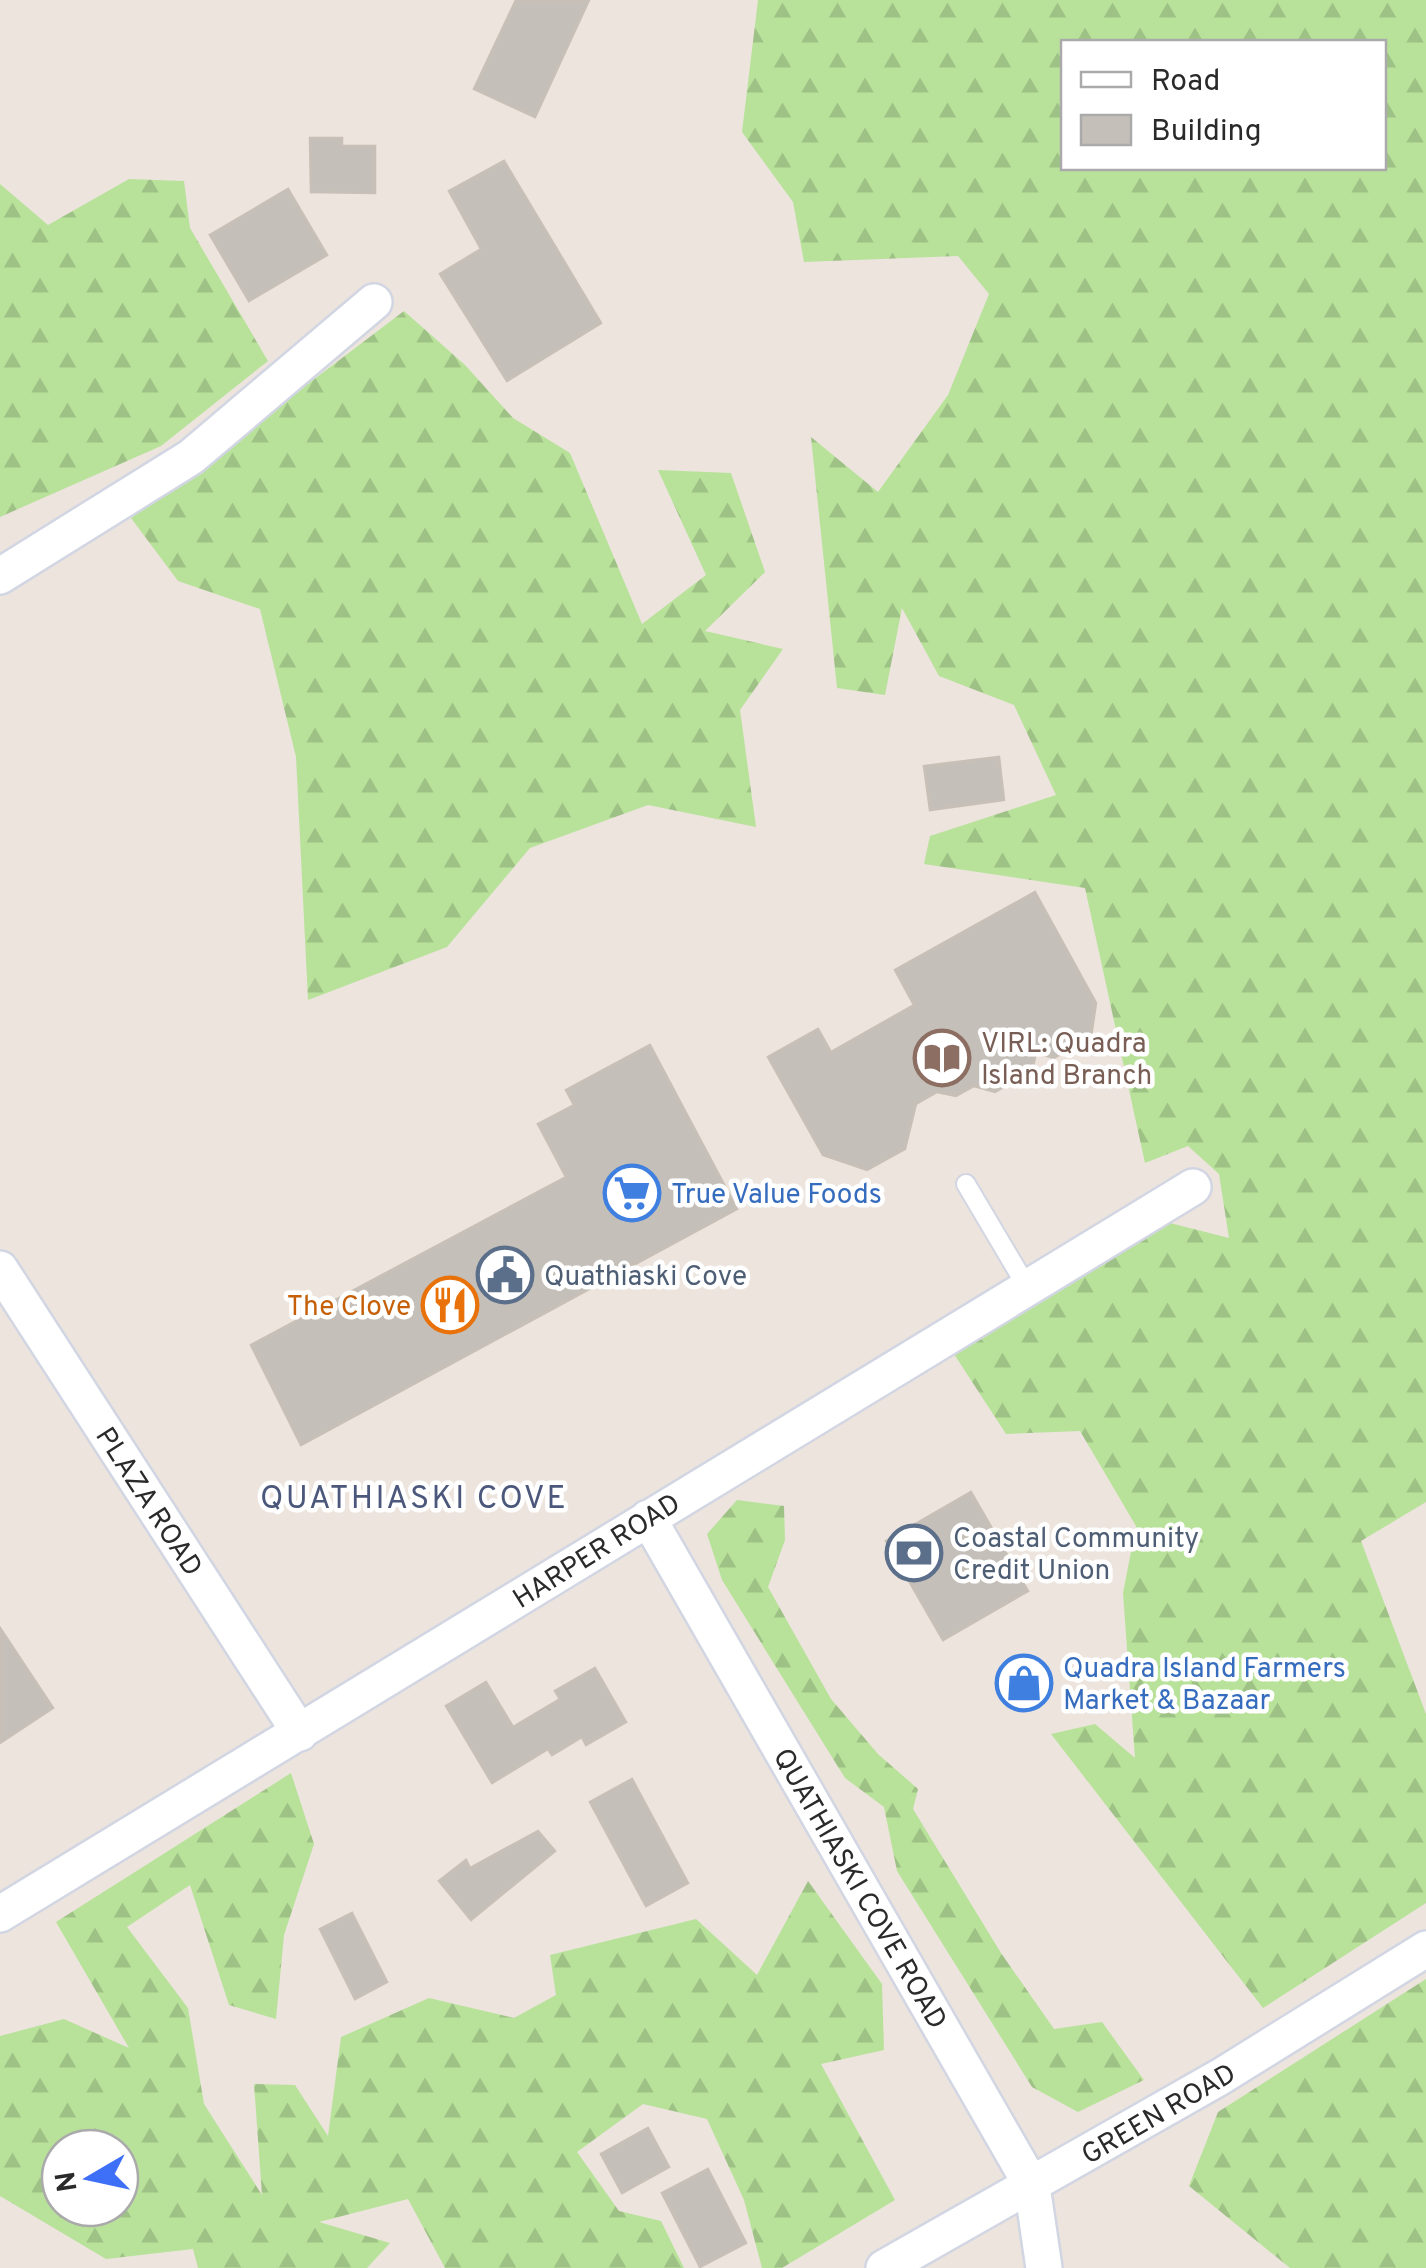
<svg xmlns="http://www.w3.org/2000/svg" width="1426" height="2268" font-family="Overpass,sans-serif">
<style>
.forest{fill:url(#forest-firs);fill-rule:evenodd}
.building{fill:#c4bfb8;stroke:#c8c0b6;stroke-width:2.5}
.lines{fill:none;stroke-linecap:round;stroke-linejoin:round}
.lane-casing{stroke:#d2d6e3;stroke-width:22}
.street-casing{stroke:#d2d6e3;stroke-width:40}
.lane{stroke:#fff;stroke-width:18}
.street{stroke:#fff;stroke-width:35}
.labels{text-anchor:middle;stroke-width:9;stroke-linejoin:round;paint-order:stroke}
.education-label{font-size:28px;fill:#785e54;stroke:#fff;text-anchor:start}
.shop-label{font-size:28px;fill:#366cbe;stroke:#fff;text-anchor:start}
.service-label{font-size:28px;fill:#4e5e75;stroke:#fff;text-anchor:start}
.food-label{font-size:28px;fill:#c56008;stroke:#fff;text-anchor:end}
.street-label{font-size:28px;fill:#2a2a2a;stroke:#fff}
.quarter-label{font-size:32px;letter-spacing:2.5px;fill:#4b577b;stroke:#fff}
</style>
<defs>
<pattern id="forest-firs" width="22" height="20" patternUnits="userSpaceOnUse" patternTransform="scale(2.5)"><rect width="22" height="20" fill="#b8e29a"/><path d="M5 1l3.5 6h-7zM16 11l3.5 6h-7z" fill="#9ec285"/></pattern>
</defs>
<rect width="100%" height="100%" fill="#ece4dd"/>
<path class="forest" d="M758 0H1426V1502L1361 1541 1426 1714V1903L1263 2008 1051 1734 1095 1724 1135 1758 1123 1593 1136 1526 1080 1431 1006 1434 954 1354 1170 1223 1229 1238 1219 1174 1188 1146 1145 1163 1085 888 924 864 930 836 1056 795 1014 705 939 676 902 608 885 695 837 688 811 437 878 492 948 395 989 294 958 256 804 262 793 202 742 132ZM1064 42H1384V168H1064Z
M129 179 184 181 190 228 268 361 161 446 0 517V184L48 225Z
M404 311 465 365 513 418 570 453 642 624 706 575 658 470 731 473 765 572 705 631 783 649 740 710 756 827 648 805 530 848 447 947 308 1000 296 757 260 609 178 581 131 518Z
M737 1500 784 1506 785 1540 768 1587 831 1699 878 1754 918 1789 913 1809 1001 1953 1054 2029 1102 2022 1144 2080 1078 2112 1032 2087 897 1871 884 1807 845 1778 722 1580 707 1534Z
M291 1773 314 1844 284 1935 276 2019 229 2005 190 1885 127 1927 188 2008 204 2104 262 2195 254 2084 295 2085 328 2136 341 2037 429 1998 514 2018 556 1995 550 1955 696 1919 757 1975 808 1881 882 1984 884 2050 821 2064 895 2200 782 2268H762L744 2200 707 2119 643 2104 577 2152 619 2211 661 2221 684 2268H445L408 2199 319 2222 390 2243 367 2268H198L193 2249 106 2259 0 2196V2036L64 2019 129 2048 56 1922ZM60 2148H120V2208H60Z
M1426 1979V2268H1290L1189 2186 1218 2112Z"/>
<path class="building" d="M516 0H589L535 117 474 89Z
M310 138H342V146H375V193L311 192Z
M504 161 601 323 507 381 440 274 481 249 449 191Z
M288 189 327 255 249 301 210 235Z
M999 757 1004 800 930 810 924 766Z
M1035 892 1096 1003 1091 1037 1054 1058 1036 1053 1032 1071 995 1092 974 1086 956 1096 937 1092 916 1104 905 1149 867 1170 823 1155 768 1057 818 1029 831 1052 914 1005 895 970Z
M650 1045 737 1209 301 1445 251 1345 566 1177 538 1124 574 1105 566 1090Z
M971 1492 1028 1591 943 1640 886 1541Z
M0 1628 53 1708 0 1743Z
M595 1668 626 1722 586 1745 582 1737 552 1755 548 1749 492 1783 446 1706 486 1682 513 1727 560 1699 555 1691Z
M632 1779 688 1883 646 1906 590 1802Z
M538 1831 555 1851 471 1920 439 1881 466 1860 470 1868Z
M352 1913 387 1982 355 1999 320 1929Z
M648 2128 669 2167 622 2193 601 2154Z
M708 2169 746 2243 700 2267 662 2193Z"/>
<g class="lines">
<g class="lane-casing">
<path id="lane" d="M966 1184 1027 1287"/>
</g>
<g class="street-casing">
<path id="street" d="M0 576 191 457 374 302
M0 1269 300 1733
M648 1518 1032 2186 1044 2268
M0 1914 1193 1187
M884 2268 1220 2077 1426 1949"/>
</g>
<use href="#lane" class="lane"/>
<use href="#street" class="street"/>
</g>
<defs>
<g id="library-ring" transform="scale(2.875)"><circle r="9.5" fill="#fff" stroke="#8d6e63" stroke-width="1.5"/><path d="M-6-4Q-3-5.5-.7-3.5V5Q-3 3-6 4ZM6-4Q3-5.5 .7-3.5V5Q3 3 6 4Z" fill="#8d6e63"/></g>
<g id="supermarket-ring" transform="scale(2.875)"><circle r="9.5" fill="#fff" stroke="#3f7fe0" stroke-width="1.5"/><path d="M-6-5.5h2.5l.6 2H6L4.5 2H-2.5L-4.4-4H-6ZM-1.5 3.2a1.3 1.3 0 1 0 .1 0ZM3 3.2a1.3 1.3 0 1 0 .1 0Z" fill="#3f7fe0"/></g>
<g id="civic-ring" transform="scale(2.875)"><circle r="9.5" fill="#fff" stroke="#5c6f8a" stroke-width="1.5"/><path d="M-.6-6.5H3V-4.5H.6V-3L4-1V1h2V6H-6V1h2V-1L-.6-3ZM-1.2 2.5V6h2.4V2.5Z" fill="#5c6f8a"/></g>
<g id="restaurant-ring" transform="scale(2.875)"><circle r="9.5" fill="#fff" stroke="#e8710a" stroke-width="1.5"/><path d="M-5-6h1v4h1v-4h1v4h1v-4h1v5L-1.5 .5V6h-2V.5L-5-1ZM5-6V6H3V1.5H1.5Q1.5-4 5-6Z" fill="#e8710a"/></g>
<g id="bank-ring" transform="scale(2.875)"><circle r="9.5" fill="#fff" stroke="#5c6f8a" stroke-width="1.5"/><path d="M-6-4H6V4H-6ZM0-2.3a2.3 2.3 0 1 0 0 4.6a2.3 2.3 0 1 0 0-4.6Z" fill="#5c6f8a"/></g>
<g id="shop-ring" transform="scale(2.875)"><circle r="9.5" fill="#fff" stroke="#3f7fe0" stroke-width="1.5"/><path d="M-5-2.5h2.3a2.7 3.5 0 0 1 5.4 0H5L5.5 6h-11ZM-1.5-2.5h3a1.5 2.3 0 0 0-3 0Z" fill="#3f7fe0"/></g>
</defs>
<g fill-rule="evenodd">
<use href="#library-ring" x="942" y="1058"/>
<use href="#supermarket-ring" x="632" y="1193"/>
<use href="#civic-ring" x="505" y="1275"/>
<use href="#restaurant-ring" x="450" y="1305"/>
<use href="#bank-ring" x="914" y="1553"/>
<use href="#shop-ring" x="1024" y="1683"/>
</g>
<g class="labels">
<g class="education-label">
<text x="981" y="1052">VIRL: Quadra<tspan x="981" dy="32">Island Branch</tspan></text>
</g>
<g class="shop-label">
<text x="671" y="1203">True Value Foods</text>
<text x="1063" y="1677">Quadra Island Farmers<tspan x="1063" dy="32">Market &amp; Bazaar</tspan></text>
</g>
<g class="service-label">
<text x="544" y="1285">Quathiaski Cove</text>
<text x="953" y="1547">Coastal Community<tspan x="953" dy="32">Credit Union</tspan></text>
</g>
<g class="food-label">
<text x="411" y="1315">The Clove</text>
</g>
<g class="street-label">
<text transform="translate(150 1501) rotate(57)" y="10">PLAZA ROAD</text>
<text transform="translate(596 1550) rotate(-32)" y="10">HARPER ROAD</text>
<text transform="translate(861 1888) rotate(60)" y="10">QUATHIASKI COVE ROAD</text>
<text transform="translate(1158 2113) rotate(-30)" y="10">GREEN ROAD</text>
</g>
<g class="quarter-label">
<text x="414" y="1508">QUATHIASKI COVE</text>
</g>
</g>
<rect x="1061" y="40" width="325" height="130" fill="#ffffff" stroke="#aaaaaa" stroke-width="2.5"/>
<rect x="1081" y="72" width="50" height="15" fill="#ffffff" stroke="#aaaaaa" stroke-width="2.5"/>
<text x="1151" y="90" font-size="30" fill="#2a2a2a">Road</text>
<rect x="1081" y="115" width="50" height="30" fill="#c4bfb8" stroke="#aaaaaa" stroke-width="2.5"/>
<text x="1151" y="140" font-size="30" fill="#2a2a2a">Building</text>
<g transform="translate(90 2178) rotate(261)"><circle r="48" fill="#ffffff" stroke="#aaaaaa" stroke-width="2.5"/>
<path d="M0-8L18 38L0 25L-18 38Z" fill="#3e6ff7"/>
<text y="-15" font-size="28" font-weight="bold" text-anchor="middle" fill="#2a2a2a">N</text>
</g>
</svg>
